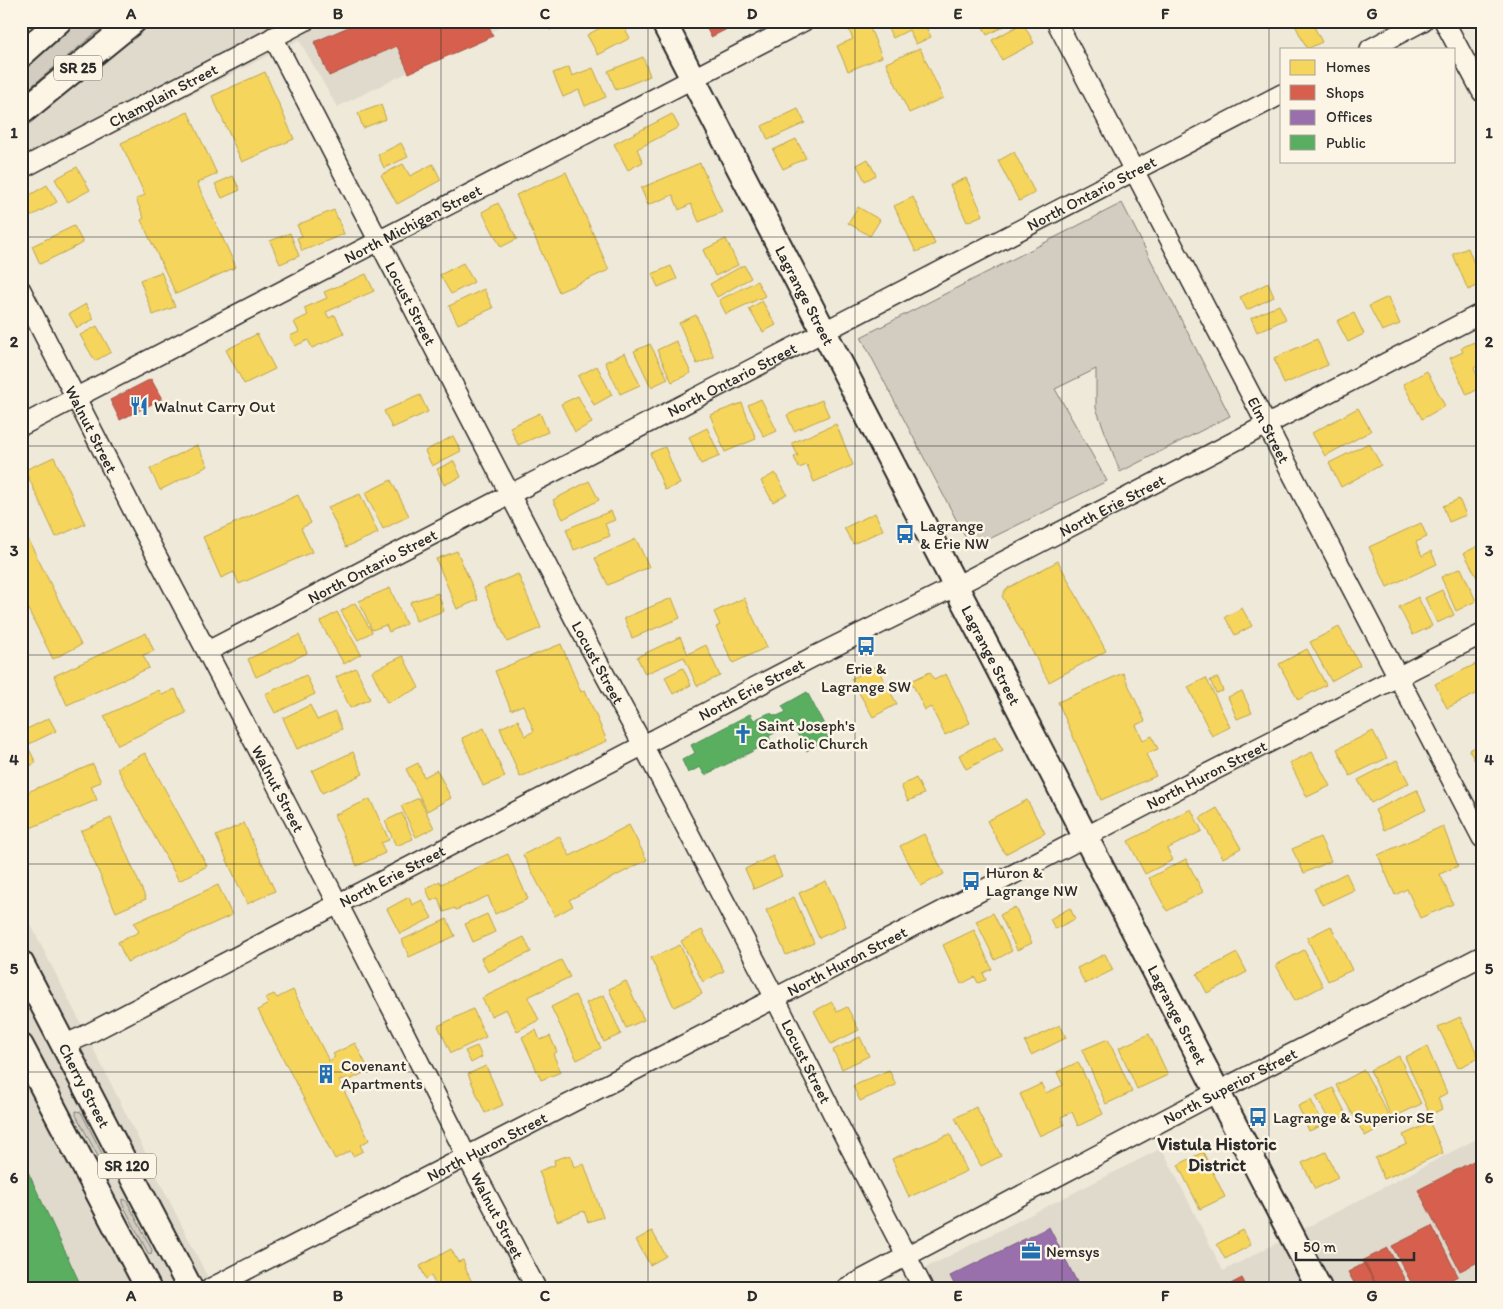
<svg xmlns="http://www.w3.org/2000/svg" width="1503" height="1309" font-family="Itim,sans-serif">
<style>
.built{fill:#e0dacc}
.grass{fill:#d2cdc0;stroke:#7e7c76}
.homes{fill:#f6d55c;stroke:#b9a24d}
.shops{fill:#d6604d;stroke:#a35043}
.offices{fill:#9970ab;stroke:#785b85}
.public{fill:#5aae61;stroke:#4c8751}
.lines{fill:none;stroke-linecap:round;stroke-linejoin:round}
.minor-casing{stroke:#2b2b2b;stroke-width:22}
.major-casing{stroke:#2b2b2b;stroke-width:28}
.minor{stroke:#fcf5e5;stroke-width:19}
.major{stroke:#fcf5e5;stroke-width:24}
.grid{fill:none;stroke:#2b2b2b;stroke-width:1;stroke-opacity:0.55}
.labels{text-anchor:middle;stroke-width:5;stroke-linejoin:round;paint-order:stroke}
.shield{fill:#fcf5e5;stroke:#6a6863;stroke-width:1}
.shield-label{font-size:15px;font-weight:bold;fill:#2b2b2b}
.street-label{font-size:16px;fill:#2b2b2b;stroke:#fcf5e5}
.poi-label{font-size:16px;fill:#2b2b2b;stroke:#fcf5e5;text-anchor:start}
.neighbourhood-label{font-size:18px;font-weight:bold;fill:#2b2b2b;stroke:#fcf5e5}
.neatline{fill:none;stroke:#2b2b2b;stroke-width:2}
.grid-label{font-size:16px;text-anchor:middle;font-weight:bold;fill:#2b2b2b}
</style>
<rect width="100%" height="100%" fill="#efe9da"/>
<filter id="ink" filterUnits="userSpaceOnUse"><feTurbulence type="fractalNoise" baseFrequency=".02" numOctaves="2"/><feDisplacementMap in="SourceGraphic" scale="10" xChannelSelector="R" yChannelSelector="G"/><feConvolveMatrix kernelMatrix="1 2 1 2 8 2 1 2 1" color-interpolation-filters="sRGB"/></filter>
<g filter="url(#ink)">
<path class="built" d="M21 21H513L337 107 299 40 21 180Z
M21 905 79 1020 213 1288H21Z
M1482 1136V1288H886L1162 1148 1223 1271Z"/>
<path class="grass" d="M78 21H110L21 95V70Z
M1122 203 1230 416 1120 472 1096 408V369L1055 389 1107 481 971 548 861 337Z
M76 1111 81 1112 106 1161V1165L102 1164 76 1115Z
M124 1199 127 1201 152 1250 151 1254 148 1253 122 1203V1200Z"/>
<path class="homes" d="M545 21H563V22L550 30Z
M613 21H621L630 38 598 55 587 35Z
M865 21H867L882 57 848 71 837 46 853 39 848 28Z
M884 21H923L931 37 916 44 909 30 893 38Z
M980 21H1014L987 35Z
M1293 21H1311L1322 42 1307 49Z
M1023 23 1034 43 1002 60 992 40Z
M920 48 943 98 909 113 886 63Z
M643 57 650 76 616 90 608 71Z
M569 67 572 76 593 68 606 97 585 106 579 90 563 97 553 73Z
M265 72 294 139 242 162 212 96Z
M381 105 386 119 363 128 358 113Z
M798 109 805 123 768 140 762 126Z
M188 112 217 174 197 183 236 267 176 294 141 220 144 218 136 199 145 195 121 143Z
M672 114 679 127 637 149 643 162 628 170 614 144Z
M796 139 806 158 783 169 773 150Z
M401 143 408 157 384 168 378 155Z
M1014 152 1035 193 1019 201 998 161Z
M868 159 876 175 865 181 857 165Z
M700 163 722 212 699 222 691 204 679 210 673 195 648 205 641 188Z
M403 164 410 176 433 164 441 180 397 204 381 175Z
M77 167 90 190 68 202 55 179Z
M566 172 609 270 559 292 516 195Z
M233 176 240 190 222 198 215 184Z
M966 178 983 215 967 222 950 185Z
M47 185 57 202 24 220 21 215V200Z
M913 197 935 244 916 252 894 206Z
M498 203 517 239 501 247 482 212Z
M858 207 880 220 870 236 848 223Z
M334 210 344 234 302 251 297 238 302 236 297 225Z
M74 226 83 243 40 264 32 246Z
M290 233 299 256 280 264 270 241Z
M726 239 738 265 715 276 703 250Z
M1468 248 1482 284 1468 290 1453 254Z
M463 263 474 282 451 294 440 275Z
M744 265 751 278 717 297 710 284Z
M671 266 677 279 658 287 652 274Z
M161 272 175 307 153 315 140 280Z
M366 274 374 291 326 312 329 318 335 315 344 334 312 348 308 340 295 346 290 336 299 332 294 322 308 315 304 308 327 298 324 292Z
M757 281 765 296 726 314 719 300Z
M1268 283 1274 297 1247 310 1240 297Z
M484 289 493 308 458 324 449 306Z
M1388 297 1400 324 1382 331 1369 306Z
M762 301 776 325 763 332 749 309Z
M86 304 94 319 77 328 69 314Z
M1279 305 1286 319 1257 332 1251 318Z
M1354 313 1364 334 1348 342 1337 321Z
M696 315 714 357 697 364 679 323Z
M97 326 111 352 95 361 80 335Z
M257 334 275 369 244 384 226 350Z
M1317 339 1328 365 1284 384 1274 358Z
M676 341 691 373 672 382 657 350Z
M1474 342 1482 359V363L1474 368 1482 387 1467 395 1450 358 1463 352 1461 348Z
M650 344 668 379 651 387 634 351Z
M625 353 640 385 620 394 605 362Z
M597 366 612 395 594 405 578 376Z
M1427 371 1445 406 1422 419 1403 384Z
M420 395 428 412 392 428 384 411Z
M578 396 592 423 575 432 561 404Z
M761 399 777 431 764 437 748 405Z
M822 400 829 416 794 431 787 415Z
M742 403 756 439 725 452 710 415Z
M1358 408 1371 431 1325 456 1312 433Z
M540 413 548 432 518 445 510 427Z
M836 424 853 465 814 482 807 465 799 468 794 457 798 456 792 443Z
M707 428 720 456 701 464 689 437Z
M453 436 461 451 432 466 425 451Z
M1369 443 1381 465 1341 487 1329 463Z
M197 445 208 466 160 490 150 469Z
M665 447 680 484 665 490 650 453Z
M54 457 85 524 56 537 25 470Z
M454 461 461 477 444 485 437 469Z
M775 473 787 494 773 502 761 481Z
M391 480 409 516 383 529 365 493Z
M589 481 599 500 563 519 553 500Z
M360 494 378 533 346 547 328 507Z
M298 495 311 523 301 528 312 552 239 584 234 572 221 578 203 537Z
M1459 499 1466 515 1449 522 1443 506Z
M611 511 615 520 605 524 610 536 574 550 566 529Z
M875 513 883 530 853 544 844 528Z
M1421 523 1427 537 1416 542 1422 556 1431 551 1437 564 1387 587 1369 547Z
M24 531 81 645 53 659 21 595V532Z
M636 539 649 567 608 585 595 558Z
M1482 544V587L1464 553Z
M457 551 478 600 457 609 436 559Z
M1058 561 1106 651 1049 682 1002 596 1006 589Z
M1461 568 1476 601 1456 611 1441 577Z
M518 574 541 628 507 642 484 588Z
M390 588 406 624 389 632 386 625 372 630 359 601Z
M1442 590 1454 615 1437 623 1425 598Z
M438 593 444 611 416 621 410 602Z
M1418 597 1432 626 1413 635 1399 607Z
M672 598 680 618 632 638 624 618Z
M744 598 767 647 733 663 716 627 720 625 714 612Z
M355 603 372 632 358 640 341 611Z
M1242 608 1252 626 1235 635 1225 617Z
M337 612 361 654 344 664 320 622Z
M1339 627 1360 665 1331 681 1310 642Z
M146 633 154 651 143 655 149 668 67 705 54 676Z
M299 635 307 653 256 677 248 659Z
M680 637 688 654 706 645 720 676 697 686 684 657 645 674 637 657Z
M561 644 581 692 585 690 607 741 520 777 500 728 518 720 525 736 534 731 523 705 511 710 495 671Z
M1307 649 1326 685 1298 700 1279 664Z
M403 656 419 688 387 703 372 671Z
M1482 661V691L1447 708 1435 684Z
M876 666 897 704 873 717 851 679Z
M356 668 370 699 350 708 336 677Z
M683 668 691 685 673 694 665 677Z
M930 672 934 680 946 674 970 723 945 735 931 707 925 710 911 681Z
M1123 673 1145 721 1136 725 1143 740 1152 736 1158 749 1146 754 1156 776 1101 800 1058 702Z
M306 675 315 694 275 713 265 694Z
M1206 678 1230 727 1212 736 1188 687Z
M1218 678 1223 691 1216 693 1210 680Z
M175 689 186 713 118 745 104 716 159 690 162 695Z
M1242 691 1252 713 1237 719 1228 697Z
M310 705 317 720 335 712 342 729 297 749 283 718Z
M49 718 56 731 27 745 36 763 21 770V732Z
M484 728 505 777 483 786 462 738Z
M1373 731 1387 758 1350 776 1337 749Z
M995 736 1003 750 966 769 959 755Z
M1482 744V771L1481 772 1469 750Z
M353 752 363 774 322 793 312 771Z
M1312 752 1330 786 1307 797 1290 763Z
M145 753 207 866 179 881 117 768Z
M1397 760 1409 783 1371 803 1358 780Z
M418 763 424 777 437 770 451 798 427 811 406 769Z
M93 764 101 782 91 786 97 800 21 832V795Z
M916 778 924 794 908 801 901 786Z
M1417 790 1426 810 1384 830 1375 810Z
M419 798 434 828 416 837 401 806Z
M370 799 389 840 381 843 385 853 357 866 334 815Z
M1027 800 1045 833 1005 854 987 821Z
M1217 808 1241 848 1223 858 1200 818Z
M1191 809 1202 831 1167 849 1173 860 1145 874 1128 841Z
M402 813 413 839 396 846 385 821Z
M111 818 146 899 116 912 81 831Z
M244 823 275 891 247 904 216 836Z
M629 825 647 860 569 900 573 906 555 916 523 855 559 836 570 856Z
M1443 826 1458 866 1440 874 1453 904 1420 918 1407 889 1395 895 1378 855Z
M924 834 944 874 921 886 900 846Z
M1320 837 1331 861 1304 873 1292 849Z
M508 854 528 899 495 914 488 896 456 910 455 908 444 912 438 898 431 901 426 888 440 881 441 884Z
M773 856 782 876 754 889 745 869Z
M1186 859 1203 892 1167 911 1149 878Z
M1346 873 1354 890 1322 905 1314 889Z
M826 881 846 926 819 938 799 893Z
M218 885 232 915 127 962 118 942 139 932 134 923Z
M409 897 412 905 422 900 432 918 400 934 387 909Z
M794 897 814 943 786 955 766 910Z
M1015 907 1032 943 1017 950 1000 915Z
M1070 908 1075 919 1055 929 1050 919Z
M993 913 1012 951 995 960 976 921Z
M487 914 495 932 473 942 465 924Z
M447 919 455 936 409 957 402 940Z
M1331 926 1352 970 1328 981 1307 938Z
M702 930 724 971 703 982 681 941Z
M974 930 992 969 983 973 986 980 978 983 975 977 961 984 943 945Z
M524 937 531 952 488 972 481 958Z
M680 945 702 994 674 1007 651 958Z
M1304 950 1323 986 1295 1001 1276 965Z
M1237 953 1247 972 1207 993 1197 974Z
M1105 954 1113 970 1085 984 1077 968Z
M561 960 570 977 528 997 539 1020 517 1031 506 1009 491 1016 482 998Z
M626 981 644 1020 626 1028 609 989Z
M293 990 329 1061 335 1057 333 1054 355 1043 369 1070 348 1081 347 1078 339 1081 369 1140 360 1145 363 1151 353 1156 350 1151 335 1159 258 1010 268 1004 265 998 274 994 277 998Z
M575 995 601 1048 577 1060 551 1007Z
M604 995 621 1034 604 1042 586 1003Z
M832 1002 837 1012 847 1007 859 1030 831 1044 814 1011Z
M473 1009 486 1037 451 1053 438 1026Z
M1460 1017 1479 1058 1458 1068 1438 1027Z
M1060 1025 1066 1038 1031 1055 1025 1042Z
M536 1030 540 1040 550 1036 557 1052 553 1054 561 1072 541 1080 522 1037Z
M1149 1034 1168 1075 1137 1089 1119 1048Z
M860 1037 869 1056 842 1069 833 1050Z
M1108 1039 1132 1092 1106 1104 1082 1050Z
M477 1046 482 1057 471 1063 465 1051Z
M1427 1047 1447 1093 1438 1098 1442 1109 1430 1115 1405 1057Z
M1399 1056 1421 1104 1392 1118 1370 1070Z
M1078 1062 1103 1114 1078 1126 1072 1112 1061 1117 1064 1125 1040 1136 1020 1094 1041 1084 1046 1093 1063 1085 1057 1072Z
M486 1066 503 1105 485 1113 468 1074Z
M889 1070 896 1085 860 1101 853 1086Z
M1364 1070 1392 1121 1365 1136 1336 1085Z
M1333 1088 1347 1116 1331 1124 1316 1096Z
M1311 1100 1323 1125 1309 1131 1298 1106Z
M976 1107 1001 1156 981 1166 955 1118Z
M1430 1123 1443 1153 1384 1179 1375 1158 1407 1144 1403 1135Z
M950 1134 967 1171 909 1197 892 1159Z
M1203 1152 1225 1197 1200 1209 1178 1165Z
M1326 1152 1338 1178 1315 1189 1302 1163Z
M570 1155 574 1167 584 1164 603 1217 588 1222 584 1211 557 1221 539 1171 555 1165 554 1160Z
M1243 1230 1251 1245 1225 1259 1217 1244Z
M652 1231 666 1256 650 1265 636 1240Z
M451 1249 458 1262 463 1260 465 1265 464 1266 475 1288H437L431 1276 426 1279 420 1266Z"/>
<path class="shops" d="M362 21H404L406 25 414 21H487L493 36 409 73 397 46 329 76 314 42Z
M707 21H733L735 25 711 37 704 23Z
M151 379 162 399 120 420 110 400Z
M1481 1157 1482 1260 1460 1271 1418 1190Z
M1432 1226 1458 1276 1435 1288H1414L1392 1246Z
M1388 1248 1409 1288H1378L1362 1261Z
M1365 1263 1378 1288H1357L1348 1272Z
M1242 1278 1247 1288H1223Z"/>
<path class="offices" d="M1049 1227 1080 1288H956L950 1276Z"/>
<path class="public" d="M807 692 831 738 806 751 791 721 782 726 778 731 769 736 771 742 705 775 700 767 688 773 682 760 695 753 691 745 750 714 754 720 769 713 777 716 786 712 782 706Z
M23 1161 82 1288H41L37 1279 21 1287V1162Z"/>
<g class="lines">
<g class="minor-casing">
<g id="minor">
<path id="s1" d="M1056 21 1482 838"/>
<path d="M1444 21 1482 92"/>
<path id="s2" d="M273 37 574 618 643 745 775 998 839 1126 923 1288"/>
<path d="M1370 49 1423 21"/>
<path id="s3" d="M21 169 305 21"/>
<path id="s4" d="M21 290 140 524 271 774 403 1030 467 1157 536 1288"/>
<path id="s5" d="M21 426 804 21"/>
<path id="s6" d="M208 651 1282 94"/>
<path id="s7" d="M63 1045 84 1036 811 658 956 586 1482 313"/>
<path id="s8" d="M211 1288 775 998 1187 784 1482 634"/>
<path id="s9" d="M846 1288 1217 1092 1482 956"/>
</g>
</g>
<g class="major-casing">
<g id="major">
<path id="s10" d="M663 21 1319 1288"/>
<path d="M21 55 59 21"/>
<path d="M21 113 134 21"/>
<path id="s11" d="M21 963 190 1288"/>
<path d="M21 1046 148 1288"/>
</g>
</g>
<use href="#minor" class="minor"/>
<use href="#major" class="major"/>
</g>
</g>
<path class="grid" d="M234 21V1288M441 21V1288M648 21V1288M855 21V1288M1062 21V1288M1269 21V1288M21 237H1482M21 446H1482M21 655H1482M21 864H1482M21 1072H1482"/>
<defs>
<g id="restaurant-bare" transform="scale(1.5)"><path d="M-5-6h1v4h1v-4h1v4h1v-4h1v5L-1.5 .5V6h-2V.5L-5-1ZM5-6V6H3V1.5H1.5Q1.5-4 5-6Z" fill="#1f6fb2" stroke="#fcf5e5" stroke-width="2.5" paint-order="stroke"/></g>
<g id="bus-bare" transform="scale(1.5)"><path d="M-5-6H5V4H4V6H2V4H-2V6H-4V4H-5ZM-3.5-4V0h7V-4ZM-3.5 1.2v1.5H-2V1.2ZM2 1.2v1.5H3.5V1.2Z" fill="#1f6fb2" stroke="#fcf5e5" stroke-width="2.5" paint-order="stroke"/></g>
<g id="church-bare" transform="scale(1.5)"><path d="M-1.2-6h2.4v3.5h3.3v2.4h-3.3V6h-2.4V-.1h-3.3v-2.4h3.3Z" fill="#1f6fb2" stroke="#fcf5e5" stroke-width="2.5" paint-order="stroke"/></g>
<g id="building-bare" transform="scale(1.5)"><path d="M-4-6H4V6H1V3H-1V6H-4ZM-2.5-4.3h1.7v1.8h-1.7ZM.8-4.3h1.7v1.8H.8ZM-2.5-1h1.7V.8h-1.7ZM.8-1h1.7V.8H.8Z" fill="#1f6fb2" stroke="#fcf5e5" stroke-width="2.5" paint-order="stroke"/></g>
<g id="office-bare" transform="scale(1.5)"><path d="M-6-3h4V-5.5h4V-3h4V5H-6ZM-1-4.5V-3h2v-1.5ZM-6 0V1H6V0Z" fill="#1f6fb2" stroke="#fcf5e5" stroke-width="2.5" paint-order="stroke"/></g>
</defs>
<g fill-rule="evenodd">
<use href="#restaurant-bare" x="139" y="406"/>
<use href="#bus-bare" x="905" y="534"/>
<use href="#bus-bare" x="866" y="646"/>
<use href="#church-bare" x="743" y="734"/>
<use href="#bus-bare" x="971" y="881"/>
<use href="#building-bare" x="326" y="1074"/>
<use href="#bus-bare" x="1258" y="1117"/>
<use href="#office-bare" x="1031" y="1251"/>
</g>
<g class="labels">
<g class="shield">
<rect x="54" y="55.5" width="48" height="25" rx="4"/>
<rect x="98" y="1153.5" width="58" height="25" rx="4"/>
</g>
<g class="shield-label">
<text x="78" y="73">SR 25</text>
<text x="127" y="1171">SR 120</text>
</g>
<g class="street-label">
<text dy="6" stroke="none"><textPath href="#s3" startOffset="160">Champlain Street</textPath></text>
<text dy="6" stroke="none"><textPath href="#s6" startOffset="995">North Ontario Street</textPath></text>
<text dy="6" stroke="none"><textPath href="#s5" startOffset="441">North Michigan Street</textPath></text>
<text dy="6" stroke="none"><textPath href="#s10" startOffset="309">Lagrange Street</textPath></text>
<text dy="6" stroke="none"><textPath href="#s2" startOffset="300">Locust Street</textPath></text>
<text dy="6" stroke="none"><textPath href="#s6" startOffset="590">North Ontario Street</textPath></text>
<text dy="6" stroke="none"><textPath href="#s4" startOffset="156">Walnut Street</textPath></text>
<text dy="6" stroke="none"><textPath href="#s1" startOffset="461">Elm Street</textPath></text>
<text dy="6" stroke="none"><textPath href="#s7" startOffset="1180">North Erie Street</textPath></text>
<text dy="6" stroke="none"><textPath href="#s6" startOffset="185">North Ontario Street</textPath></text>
<text dy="6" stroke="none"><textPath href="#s10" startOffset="714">Lagrange Street</textPath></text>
<text dy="6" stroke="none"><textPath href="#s2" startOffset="705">Locust Street</textPath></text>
<text dy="6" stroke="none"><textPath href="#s7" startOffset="775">North Erie Street</textPath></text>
<text dy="6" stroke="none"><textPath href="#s8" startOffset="1120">North Huron Street</textPath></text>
<text dy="6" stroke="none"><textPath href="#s4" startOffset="561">Walnut Street</textPath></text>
<text dy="6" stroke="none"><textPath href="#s7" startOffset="370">North Erie Street</textPath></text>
<text dy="6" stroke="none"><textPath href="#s8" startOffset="715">North Huron Street</textPath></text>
<text dy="6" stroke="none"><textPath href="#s10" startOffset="1119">Lagrange Street</textPath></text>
<text dy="6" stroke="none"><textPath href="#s2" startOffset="1155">Locust Street</textPath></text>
<text dy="6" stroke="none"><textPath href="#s11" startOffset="138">Cherry Street</textPath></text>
<text dy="6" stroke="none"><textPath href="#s9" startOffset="434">North Superior Street</textPath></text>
<text dy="6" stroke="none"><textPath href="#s8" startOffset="310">North Huron Street</textPath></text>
<text dy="6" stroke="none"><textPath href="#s4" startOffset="1041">Walnut Street</textPath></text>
</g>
<g class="poi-label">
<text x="154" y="412">Walnut Carry Out</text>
<text x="920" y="531">Lagrange<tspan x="920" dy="18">&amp; Erie NW</tspan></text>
<text x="866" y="674" text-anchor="middle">Erie &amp;<tspan x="866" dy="18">Lagrange SW</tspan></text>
<text x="758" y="731">Saint Joseph's<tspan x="758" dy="18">Catholic Church</tspan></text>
<text x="986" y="878">Huron &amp;<tspan x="986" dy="18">Lagrange NW</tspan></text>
<text x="341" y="1071">Covenant<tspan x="341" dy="18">Apartments</tspan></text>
<text x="1273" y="1123">Lagrange &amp; Superior SE</text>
<text x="1046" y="1257">Nemsys</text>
</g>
<g class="neighbourhood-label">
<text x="1217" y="1150">Vistula Historic<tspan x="1217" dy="21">District</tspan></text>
</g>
</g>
<rect width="1503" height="1309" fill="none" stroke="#fcf5e5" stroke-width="55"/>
<rect x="1280" y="48" width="175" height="115" fill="#fcf5e5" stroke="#a8a49b"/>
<rect x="1290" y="60" width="25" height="15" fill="#f6d55c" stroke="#a8a49b"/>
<text x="1326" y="72" font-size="15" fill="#2b2b2b">Homes</text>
<rect x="1290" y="85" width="25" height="15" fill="#d6604d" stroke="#a8a49b"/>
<text x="1326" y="98" font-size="15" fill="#2b2b2b">Shops</text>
<rect x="1290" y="110" width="25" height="15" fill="#9970ab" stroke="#a8a49b"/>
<text x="1326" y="122" font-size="15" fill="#2b2b2b">Offices</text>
<rect x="1290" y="135" width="25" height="15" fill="#5aae61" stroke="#a8a49b"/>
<text x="1326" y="148" font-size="15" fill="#2b2b2b">Public</text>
<path d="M1296 1252v8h118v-8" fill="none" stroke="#2b2b2b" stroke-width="2.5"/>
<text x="1303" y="1252" font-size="15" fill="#2b2b2b" stroke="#fcf5e5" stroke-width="4" paint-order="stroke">50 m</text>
<rect x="28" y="28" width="1448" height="1254" class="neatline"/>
<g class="grid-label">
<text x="131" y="19">A</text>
<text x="338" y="19">B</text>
<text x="545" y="19">C</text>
<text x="752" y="19">D</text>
<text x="958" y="19">E</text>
<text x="1165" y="19">F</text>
<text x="1372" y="19">G</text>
<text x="14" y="138">1</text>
<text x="1489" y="138">1</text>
<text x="14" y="347">2</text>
<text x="1489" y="347">2</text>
<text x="14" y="556">3</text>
<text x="1489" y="556">3</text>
<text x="14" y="765">4</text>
<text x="1489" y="765">4</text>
<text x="14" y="974">5</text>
<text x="1489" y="974">5</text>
<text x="14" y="1183">6</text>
<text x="1489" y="1183">6</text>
<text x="131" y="1301">A</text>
<text x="338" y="1301">B</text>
<text x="545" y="1301">C</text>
<text x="752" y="1301">D</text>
<text x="958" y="1301">E</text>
<text x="1165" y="1301">F</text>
<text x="1372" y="1301">G</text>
</g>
</svg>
